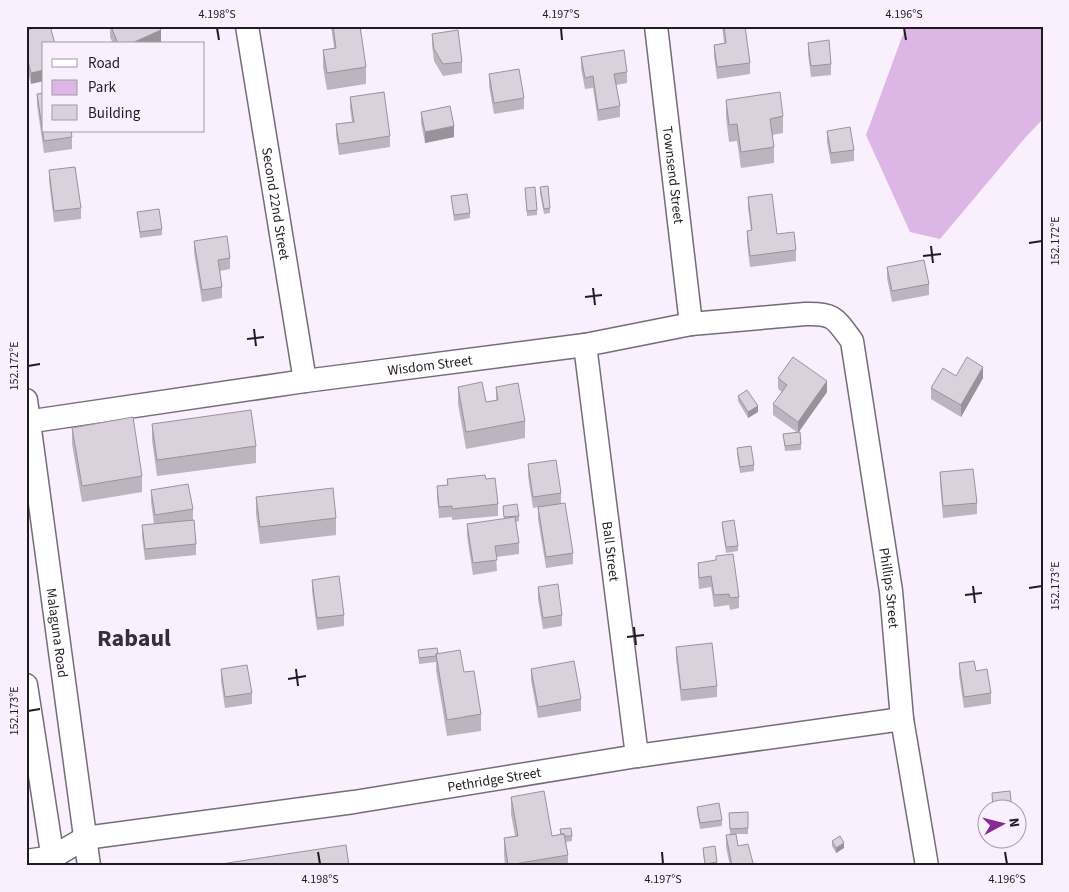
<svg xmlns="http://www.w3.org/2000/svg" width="1069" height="892" font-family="'Source Sans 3',sans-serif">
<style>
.green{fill:#dcb6e4}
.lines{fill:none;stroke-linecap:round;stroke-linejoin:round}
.minor-casing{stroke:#746c76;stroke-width:25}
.minor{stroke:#fff;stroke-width:22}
.wall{fill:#bcb4be}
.shaded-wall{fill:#99929b}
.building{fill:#dbd1dd;stroke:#99929b}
.ticks{fill:none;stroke:#1f1b20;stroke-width:2}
.labels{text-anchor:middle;stroke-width:4;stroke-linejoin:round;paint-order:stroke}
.street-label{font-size:14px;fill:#1f1b20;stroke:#faeffc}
.town-label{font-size:24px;font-weight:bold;fill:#372f38;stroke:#faeffc}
.neatline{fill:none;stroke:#1f1b20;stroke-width:2}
.ticks-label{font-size:12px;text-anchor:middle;fill:#1f1b20}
</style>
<rect width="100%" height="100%" fill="#faeffc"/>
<path class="green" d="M906 26H1043V119L1024 139 940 239 910 232 866 135Z"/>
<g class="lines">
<g class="minor-casing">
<g id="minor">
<path id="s1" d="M247 26 305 381"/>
<path id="s2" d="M656 26 691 324"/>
<path id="s3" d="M585 345 637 756"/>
<path id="s4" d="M26 400 89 866"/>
<path id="s5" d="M26 422 305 381 585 345 691 324 805 314C834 313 835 318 852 341L891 591 902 719 927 866"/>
<path d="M26 685 54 866"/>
<path id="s6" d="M26 861 53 857 85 838 354 802 637 756 902 719"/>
</g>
</g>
<use href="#minor" class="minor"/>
</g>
<path class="wall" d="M44 26 31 84 26 65V30Z
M110 26 161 42 156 44H113L110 37Z
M331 26H360L366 67V84L327 90 323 67V50L334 48Z
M722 26H745L750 63V74L717 79 714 56V45L724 43Z
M432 34 462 62V73L443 76 434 61 432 45Z
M808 43 831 64V75L811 77 808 54Z
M581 57 627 72V83L616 85 620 106V117L598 121 593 88 585 89 581 68Z
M489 74 524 98V109L494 114 489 86Z
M37 94 72 137V149L44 153 37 105Z
M350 97 390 136V147L339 155 336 135V124L352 122 350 108Z
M726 100 783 116V133L772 135 774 147V163L741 168 737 141 729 142 726 117Z
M421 112 454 137 425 143 421 123Z
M827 131 854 150V161L831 164 827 142Z
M49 170 81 208V219L54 222 49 181Z
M540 187 550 208V213L544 214 540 193Z
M525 188 537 210V215L527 216Z
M451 196 470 213V218L454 221Z
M748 197 777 234 796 250V261L750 267 747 242V231L751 230 748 208Z
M137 212 162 229V235L140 238Z
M194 241 230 258V269L220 271 222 287V298L202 302 194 252Z
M887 267 929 284V295L892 302 887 278Z
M956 376 983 378 961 417 931 399V388Z
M778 378 827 392 798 433 801 444V450L785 451 783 434 798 433 773 415V404L782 392 778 389Z
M458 387 486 402 496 400V387L525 421V438L466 449 458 404Z
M738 396 758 412 748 418 738 401Z
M152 424 256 446V463L157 476 152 440Z
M72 428 142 476V492L82 502 72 444Z
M737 448 754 465V471L740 473 737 454Z
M528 464 561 493V504L573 553V564L546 568 538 519V507L533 508 528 476Z
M940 472 977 503V514L943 518 940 483Z
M447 479H486L498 504V516L452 520V517L439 518 437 497V486L447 485Z
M151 490 193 509V520L196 544V555L145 560 142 536V525L154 524 151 502Z
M256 497 336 518V535L260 544 256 514Z
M503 506 519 516V521L516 522 519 543V554L496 557 497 571 473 575 467 536V524L504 519Z
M722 522 738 546V551L726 553 722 527Z
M716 556 739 597V608L730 610 729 605 714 607 711 587 699 589 698 574V563L716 560Z
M312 580 344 615V626L317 630 312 591Z
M538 587 562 615V626L543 629 538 599Z
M676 647 717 686V697L681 701 676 658Z
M418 650 438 653 464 672 481 714V731L447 736 436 670V662L419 664Z
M959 663 976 671 991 693V704L964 708 959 675Z
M221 669 252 693V704L225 708 221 681Z
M531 669 581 699V711L538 718 531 680Z
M511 797 552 836 560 834V829L572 836V841L566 842 568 855V866H505L504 855V838L515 836 511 814Z
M697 807 722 820V826L700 829 697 812Z
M748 812V834H736L738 846 753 866H730L726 847V835H730L729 813Z
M832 841 844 848 836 853 832 846Z
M703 848 717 862V866H705L703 854Z"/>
<path class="shaded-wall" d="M161 30V42L156 44H130Z
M44 70V81L31 84V73Z
M454 126V137L425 143V132Z
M983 367V378L961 417V405Z
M827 381V392L798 433V422Z
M758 406V412L748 418V412Z
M844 843V848L836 853V848Z
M753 863V866H740Z"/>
<path class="building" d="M44 26H50L55 44H44V70L31 73 26 54V30Z
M111 26H159L161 30 130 44H118Z
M333 26H360L366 67 327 73 323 50 336 48Z
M724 26H745L750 63 717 67 714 45 726 43Z
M458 30 462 62 443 64 434 49 432 34Z
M829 40 831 64 811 66 808 43Z
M624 50 627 72 614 74 620 106 598 110 593 76 585 78 581 57Z
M519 69 524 98 494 103 489 74Z
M384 92 390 136 339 144 336 124 354 122 350 97Z
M780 92 783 116 770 119 774 147 741 152 737 124 729 125 726 100Z
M44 93V131H71L72 137 44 141 37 94Z
M450 106 454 126 425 132 421 112Z
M850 127 854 150 831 153 827 131Z
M75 167 81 208 54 211 49 170Z
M548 186 550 208 544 209 540 187Z
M535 187 537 210 527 211 525 188Z
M467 194 470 213 454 215 451 196Z
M772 194 777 234 794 232 796 250 750 256 747 231 752 230 748 197Z
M159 209 162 229 140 232 137 212Z
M227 236 230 258 218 260 222 287 202 290 194 241Z
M924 260 929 284 892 291 887 267Z
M793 357 827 381 798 422 773 404 787 385 778 378Z
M967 357 983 367 961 405 931 388 943 368 956 376Z
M482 382 486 402 498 400 496 387 518 383 525 421 466 432 458 387Z
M747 390 758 406 748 412 738 396Z
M251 410 256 446 157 460 152 424Z
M133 417 142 476 82 486 72 428Z
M800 432 801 444 785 446 783 434Z
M751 446 754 465 740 467 737 448Z
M556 460 561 493 533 497 528 464Z
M973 469 977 503 943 506 940 472Z
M485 475 486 479 495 478 498 504 452 509V506L439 507 437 486 448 485 447 479Z
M188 484 193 509 155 515 151 490Z
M333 488 336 518 260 527 256 497Z
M565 503 573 553 546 557 538 507Z
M517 504 519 516 504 517 503 506Z
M515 517 519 543 495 546 497 560 473 563 467 524Z
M194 520 196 544 145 549 142 525Z
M734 520 738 546 726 547 722 522Z
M733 554 739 597 730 598 729 594 714 595 711 576 699 578 698 563 716 560V556Z
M339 576 344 615 317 618 312 580Z
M558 584 562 615 543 618 538 587Z
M712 643 717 686 681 690 676 647Z
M437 648 438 653 436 654V656L419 658 418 650Z
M460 650 464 672 474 671 481 714 447 720 436 654Z
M574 661 581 699 538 707 531 669Z
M974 661 976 671 987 669 991 693 964 697 959 663Z
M247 665 252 693 225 697 221 669Z
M544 791 552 836 564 834 568 855 508 865 504 838 518 836 511 797Z
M1010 791 1012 810H993L992 793Z
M719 803 722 820 700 823 697 807Z
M748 812V828L730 829 729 813Z
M571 828 572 836H565L564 834H561L560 829Z
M736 834 738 846 748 844 753 863 740 866H732L726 835Z
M840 836 844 843 836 848 832 841Z
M346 845 349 866H221V864Z
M715 846 717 862 705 864 703 848Z"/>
<path class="ticks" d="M217 28 219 40M561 28 562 40M904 28 906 40M1029 243 1042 241M931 246 933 263M923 256 941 254M593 288 595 305M585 297 602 295M254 329 256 346M247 339 264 337M28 366 40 364M973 586 975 603M1029 588 1042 586M965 595 982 593M634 627 636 645M627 637 644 635M296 669 298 686M288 679 306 676M28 711 40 709M318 852 320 864M662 852 663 864M1005 852 1007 864"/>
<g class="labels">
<g class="street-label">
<text dy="5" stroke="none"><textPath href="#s2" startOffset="150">Townsend Street</textPath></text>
<text dy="5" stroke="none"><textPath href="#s1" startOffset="180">Second 22nd Street</textPath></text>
<text dy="5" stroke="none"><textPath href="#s5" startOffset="408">Wisdom Street</textPath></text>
<text dy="5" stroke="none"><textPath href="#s3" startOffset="208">Ball Street</textPath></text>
<text dy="5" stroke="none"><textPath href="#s5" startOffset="1095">Phillips Street</textPath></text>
<text dy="5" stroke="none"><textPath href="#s4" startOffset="235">Malaguna Road</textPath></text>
<text dy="5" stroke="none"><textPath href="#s6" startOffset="478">Pethridge Street</textPath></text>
</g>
<g class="town-label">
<text x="134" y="646">Rabaul</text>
</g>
</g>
<rect width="1069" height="892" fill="none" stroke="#faeffc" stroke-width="55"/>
<rect x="42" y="42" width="162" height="90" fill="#faeffc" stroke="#a29aa4"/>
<rect x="52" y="59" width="25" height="8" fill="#ffffff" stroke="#a29aa4"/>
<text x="88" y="68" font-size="15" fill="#1f1b20">Road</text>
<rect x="52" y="80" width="25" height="15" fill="#dcb6e4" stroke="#a29aa4"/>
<text x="88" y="92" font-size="15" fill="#1f1b20">Park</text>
<rect x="52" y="105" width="25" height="15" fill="#dbd1dd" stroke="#a29aa4"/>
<text x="88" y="118" font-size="15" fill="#1f1b20">Building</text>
<g transform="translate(1002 824) rotate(83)"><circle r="24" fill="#faeffc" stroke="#a29aa4"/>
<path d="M0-4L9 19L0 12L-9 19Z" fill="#852a96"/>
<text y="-8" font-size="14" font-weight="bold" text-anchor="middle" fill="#1f1b20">N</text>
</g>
<rect x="28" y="28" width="1014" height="836" class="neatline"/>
<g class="ticks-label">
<text x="217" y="18">4.198°S</text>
<text x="561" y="18">4.197°S</text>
<text x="904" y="18">4.196°S</text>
<text transform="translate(1055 241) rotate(-90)" y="4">152.172°E</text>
<text transform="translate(14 366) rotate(-90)" y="4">152.172°E</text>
<text transform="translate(1055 586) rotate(-90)" y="4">152.173°E</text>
<text transform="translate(14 711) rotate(-90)" y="4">152.173°E</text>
<text x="320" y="883">4.198°S</text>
<text x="663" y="883">4.197°S</text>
<text x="1007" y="883">4.196°S</text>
</g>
</svg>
